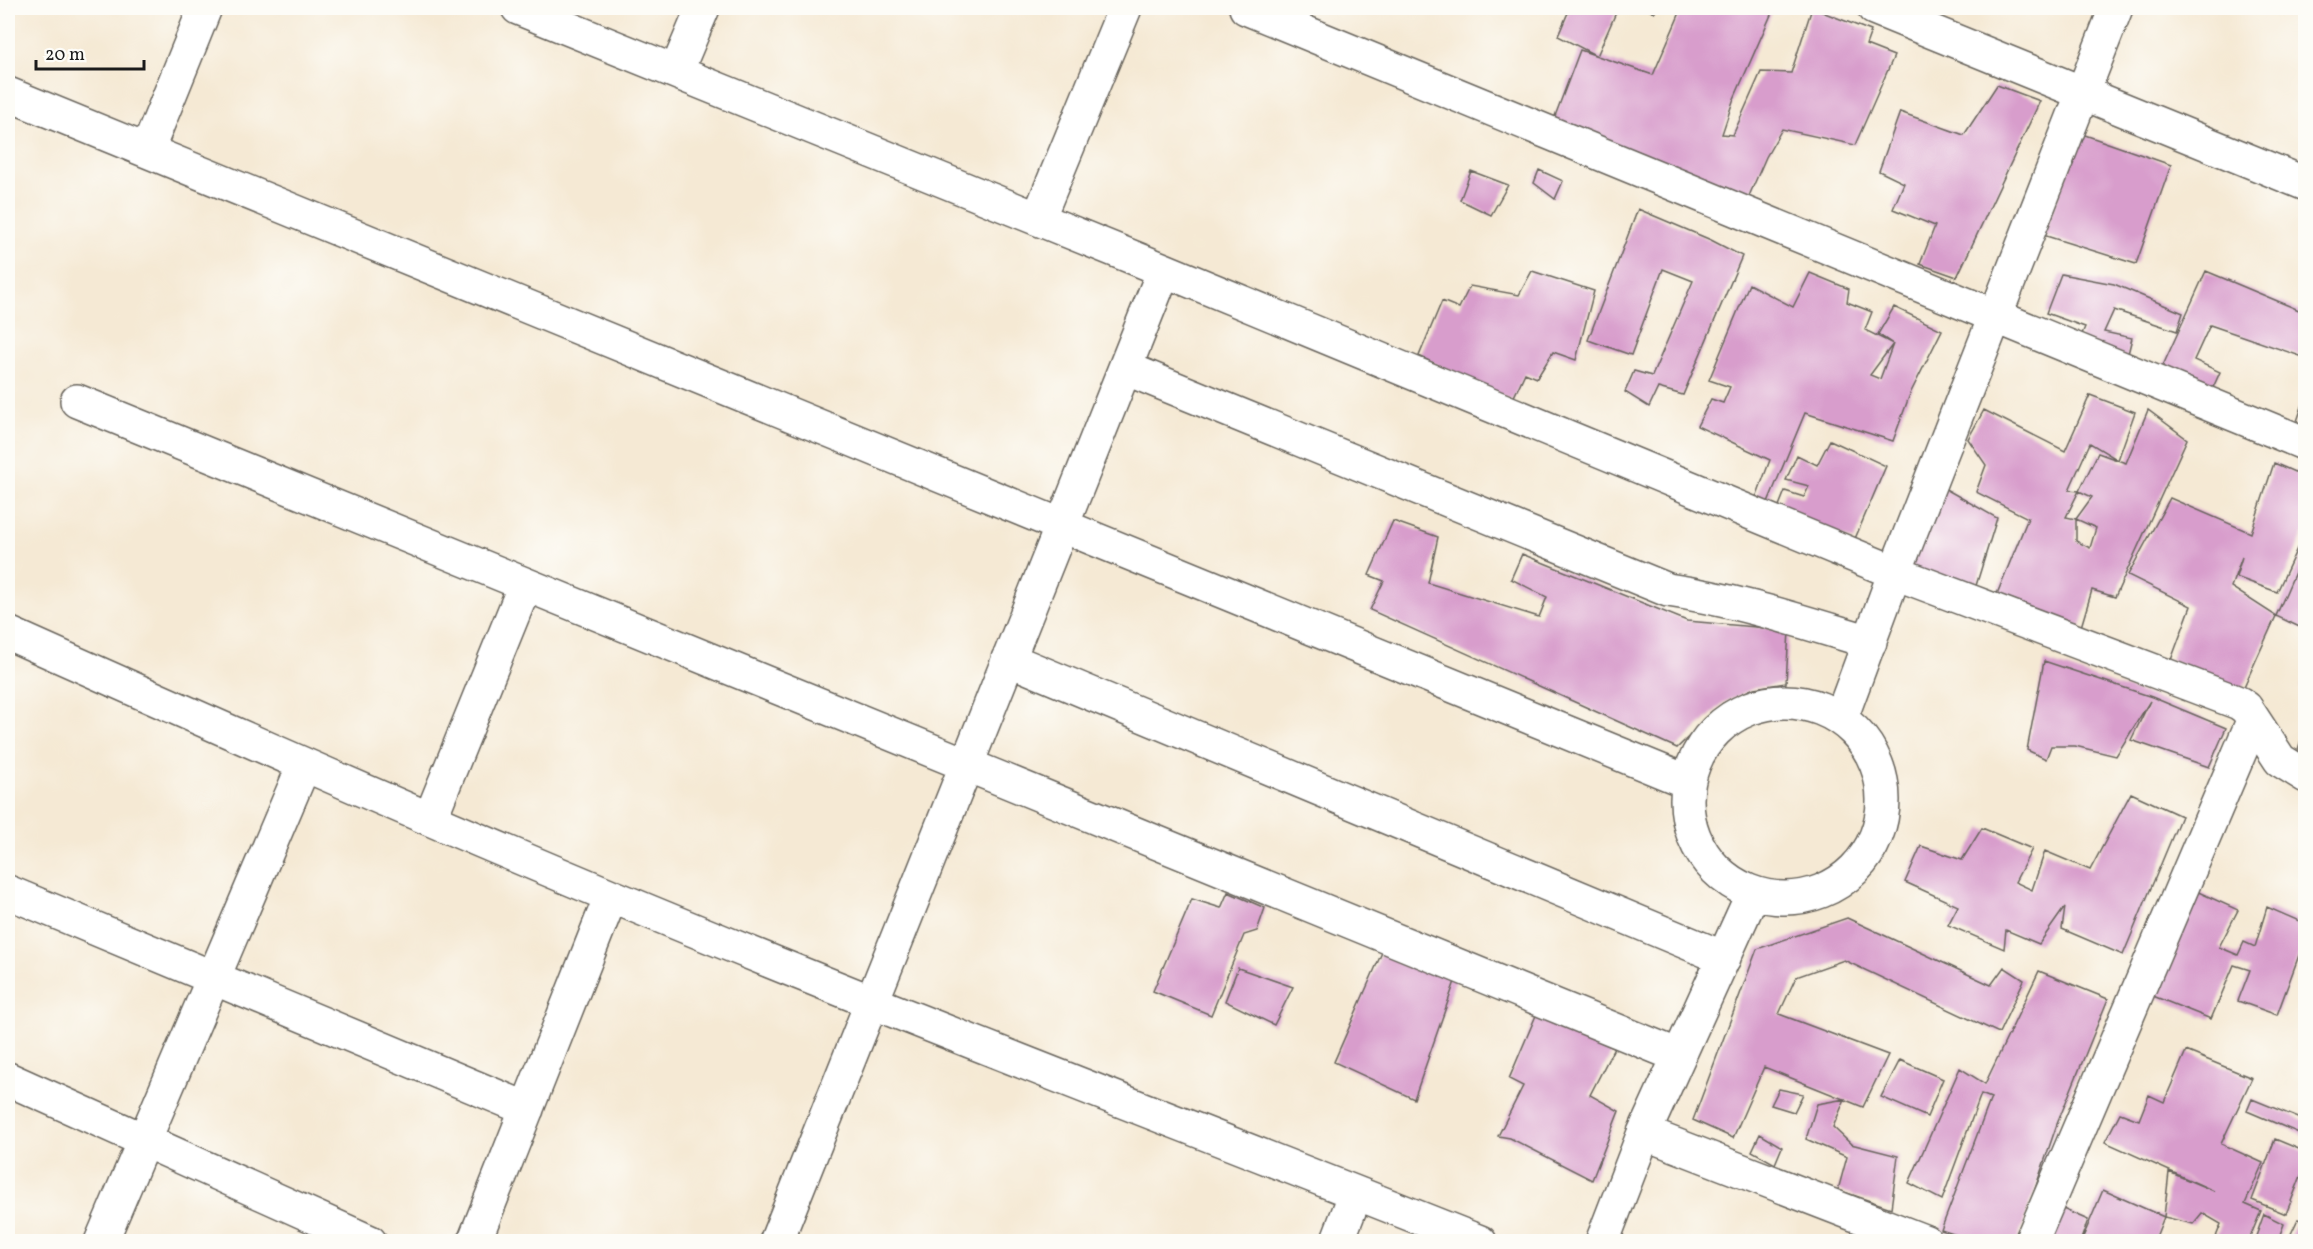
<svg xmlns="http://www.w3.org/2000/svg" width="2313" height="1249" font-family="Vollkorn,serif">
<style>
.building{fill:#d89dcc;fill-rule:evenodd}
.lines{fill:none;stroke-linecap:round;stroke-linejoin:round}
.minor-casing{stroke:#68645c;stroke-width:36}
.minor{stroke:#fff;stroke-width:33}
</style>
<rect width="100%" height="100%" fill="#fdfcf7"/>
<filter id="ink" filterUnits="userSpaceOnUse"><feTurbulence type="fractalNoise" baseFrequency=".0167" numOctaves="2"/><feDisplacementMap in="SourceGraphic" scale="12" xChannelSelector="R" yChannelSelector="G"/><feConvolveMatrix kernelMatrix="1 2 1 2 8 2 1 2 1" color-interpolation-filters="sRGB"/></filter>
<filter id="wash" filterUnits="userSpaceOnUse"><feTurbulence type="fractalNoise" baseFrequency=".008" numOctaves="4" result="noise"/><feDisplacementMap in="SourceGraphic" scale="24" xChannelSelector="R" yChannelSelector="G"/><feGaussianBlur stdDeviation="1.35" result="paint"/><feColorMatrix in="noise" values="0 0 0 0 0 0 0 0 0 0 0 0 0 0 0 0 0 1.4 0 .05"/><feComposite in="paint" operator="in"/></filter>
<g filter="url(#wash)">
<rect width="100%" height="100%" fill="#f5e9d4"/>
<g id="blocks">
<path class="building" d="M1570 8H1618L1597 56 1558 36Z
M1641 8H1657L1655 12Z
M1682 8H1774L1733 101 1722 134 1733 135 1761 72 1791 73 1812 8 1871 31 1866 45 1894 56 1855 145 1782 129 1766 157 1742 212 1549 132 1580 50 1653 75Z
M1997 85 2040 101 1957 277 1920 264 1935 226 1893 209 1904 183 1879 171 1900 112 1964 135Z
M2082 134 2171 165 2136 264 2043 235Z
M1539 170 1563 181 1555 199 1534 183Z
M1471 171 1508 185 1491 215 1460 200Z
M1638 209 1711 240 1742 256 1683 395 1658 388 1649 407 1625 392 1634 371 1652 376 1693 281 1663 269 1631 355 1588 340Z
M1532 271 1594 291 1576 360 1553 352 1537 378 1525 373 1512 401 1419 356 1442 301 1459 308 1470 286 1519 295Z
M2206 271 2306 313V358L2210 325 2194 360 2220 372 2211 392 2160 372Z
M1810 273 1849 289 1847 302 1872 312 1865 330 1893 344 1878 334 1894 307 1942 330 1910 394 1893 441 1805 413 1766 507 1754 503 1770 460 1697 426 1711 399 1723 403 1730 387 1709 380 1749 284 1793 307ZM1893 344 1880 379 1870 375Z
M2061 274 2114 284 2183 313 2177 331 2114 310 2104 332 2132 338 2127 358 2079 341 2085 327 2046 313Z
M2090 395 2135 412 2118 460 2090 443 2069 490 2079 491 2098 453 2120 461 2126 463 2148 410 2187 439 2115 597 2092 590 2081 627 2024 610 1997 594 2028 518 1976 492 1986 465 1968 439 1984 410 2065 451ZM2079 491 2092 497 2076 519 2096 528 2090 548 2076 541V519L2066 517Z
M2305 398H2306V431L2295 427Z
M1830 440 1886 466 1854 541 1777 511 1785 491 1804 497 1809 486 1786 480 1797 455 1817 465Z
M2274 463 2306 477V529L2277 592 2236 577 2242 557 2231 587 2276 616 2242 691 2171 660 2191 606 2128 575 2170 498 2251 533Z
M1942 487 1997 518 1974 592 1906 577Z
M1393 521 1438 537 1428 583 1539 617 1547 597 1511 579 1522 554 1687 621 1789 630 1786 683 1754 688 1723 703 1677 748 1370 610 1384 581 1369 575Z
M2306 547V630L2276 616Z
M2044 661 2152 697 2226 728 2209 767 2131 740 2150 701 2116 756 2075 746H2051L2046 759 2027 750Z
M2306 677V689L2300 687Z
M2305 728H2306V761L2296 757Z
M2131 793 2181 816 2123 955 2062 929 2065 907 2039 944 2006 930 2004 949 1948 925 1958 906 1905 882 1921 846 1962 860 1982 828 2032 849 2015 882 2032 890 2045 851 2090 870Z
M2183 885 2238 910 2219 947 2238 955 2244 942 2255 947 2267 907 2306 924V936L2277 1015 2238 1001 2250 970 2234 965 2211 1019 2148 994Z
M1228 892 1265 908 1257 931 1244 935 1211 1015 1153 991 1192 899 1221 908Z
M1847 918 1991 985 2004 967 2024 980 1999 1033 1844 960 1796 977 1779 1014 1888 1055 1863 1107 1764 1067 1733 1138 1693 1120 1757 949Z
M1383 950 1460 967 1414 1099 1334 1062Z
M1238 968 1293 987 1274 1025 1225 1001Z
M2039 971 2108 999 2057 1124 2017 1242H1978L1941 1230 1991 1098 1981 1094 1942 1200 1909 1183 1960 1068 1985 1084Z
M1537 1013 1614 1048 1590 1095 1619 1111 1592 1180 1510 1138 1498 1136 1523 1086 1509 1079Z
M2186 1051 2252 1078 2221 1144 2263 1163 2245 1204 2261 1211 2248 1242H2214L2221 1224 2202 1213 2193 1224 2164 1217 2169 1172 2214 1191 2105 1142 2120 1113 2139 1120 2149 1095 2164 1102Z
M1900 1060 1943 1079 1927 1117 1881 1097Z
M1779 1089 1803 1094 1794 1112 1771 1105Z
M1845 1099 1833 1127 1851 1144 1898 1156 1891 1208 1838 1190 1847 1157 1806 1139 1817 1104Z
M2252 1099 2306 1121V1136L2247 1111Z
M1760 1134 1782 1147 1775 1164 1752 1151Z
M2275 1139 2306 1152V1163L2286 1214 2252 1200Z
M2103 1190 2164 1217 2154 1242H2081Z
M2056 1206 2088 1220 2080 1242H2035Z
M2264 1214 2284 1224 2277 1242H2260L2255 1239Z
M2298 1219 2306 1222V1242L2288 1240Z"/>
</g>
</g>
<g filter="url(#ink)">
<use href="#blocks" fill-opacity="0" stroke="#68645c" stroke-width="1.5"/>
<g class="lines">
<g class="minor-casing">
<path id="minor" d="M518 8 1164 270 1906 577 2239 703 2246 708 2280 760 2306 776
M1246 8 2306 444
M1874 8 2306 184
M676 72 703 8
M8 94 1688 782
M147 151 205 8
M1038 219 1125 8
M1125 368 1668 590C1737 600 1803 622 1870 642
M77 401 1679 1056
M8 633C207 722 407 811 609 895 897 1015 1189 1126 1480 1242
M1008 659 1724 958
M1687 800a98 98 0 1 1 196 0a98 98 0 1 1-196 0Z
M1841 718 1895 572 2116 8
M430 819 525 585
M8 892 527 1109
M8 1079 370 1242
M1644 1133 1926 1242
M101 1242 304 765
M474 1242 611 896
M776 1242 1164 270
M1337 1242 1356 1193
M1602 1242 1644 1133 1753 893
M2031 1242 2253 721"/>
</g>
<use href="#minor" class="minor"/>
</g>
</g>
<rect width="2313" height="1249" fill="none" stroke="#fdfcf7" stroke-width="30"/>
<path d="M36 60v9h108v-9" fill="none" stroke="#1c1c1c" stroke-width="3"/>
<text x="45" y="60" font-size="18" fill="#1c1c1c" stroke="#fdfcf7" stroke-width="4.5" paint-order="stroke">20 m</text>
</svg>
